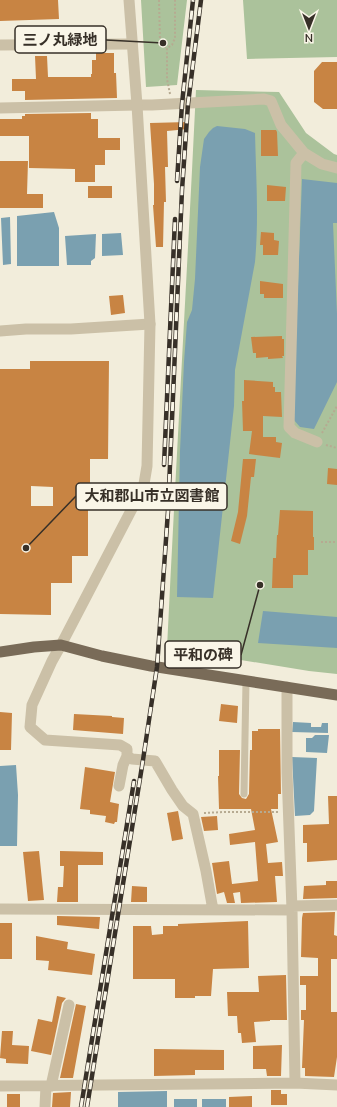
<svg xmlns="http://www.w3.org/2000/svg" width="337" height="1107" font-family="'Nunito Sans','Noto Sans JP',sans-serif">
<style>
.green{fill:#abc29b}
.water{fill:#7aa0b0}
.building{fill:#c88443;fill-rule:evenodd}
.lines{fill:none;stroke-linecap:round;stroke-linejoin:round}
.path{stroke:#b6aa91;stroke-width:2;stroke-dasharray:2 2;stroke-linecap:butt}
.service{stroke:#cbc0a7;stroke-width:7}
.minor{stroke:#cbc0a7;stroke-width:11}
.tertiary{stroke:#cbc0a7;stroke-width:11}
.primary{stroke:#796b58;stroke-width:11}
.rail-casing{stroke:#373028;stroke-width:4.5}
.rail{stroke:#faf6e8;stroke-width:3;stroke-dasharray:9;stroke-linecap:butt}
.leader{fill:none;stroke:#373028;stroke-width:1.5}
.callout-dot{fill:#373028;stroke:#faf6e8;stroke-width:1.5}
.callout{fill:#faf6e8;stroke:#373028;stroke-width:1.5}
.callout-label{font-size:15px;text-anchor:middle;font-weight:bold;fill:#373028}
</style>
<rect width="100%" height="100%" fill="#f2eddb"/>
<path class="green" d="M141 0H187L177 85 146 87Z
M243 0H337V57L247 59Z
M196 90 279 92 306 133 334 154 337 155V674L309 671 167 648C176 462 187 276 196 90Z"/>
<path class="water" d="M217 126 245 129 255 133C256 176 259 219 255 262L235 370 234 406 213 598 177 597 180 451 184 362 187 322 192 310 195 279 200 167 204 139 209 132 213 128Z
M302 179 337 183V223H333L337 314V382L314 429 300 427 293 419Z
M54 212 59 228V266H17V216Z
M10 217 11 264 3 265 1 218Z
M121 233 123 255 102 256V234Z
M96 234 95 258 91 261V265H67L65 236Z
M263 611 337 617V648L258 643Z
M293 722 311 723V727H321L322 723H328V733L292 732Z
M315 735H329L327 753 306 752V738H312Z
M292 757 317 758 314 811 310 815 295 816Z
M16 765 18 795 17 846H0V766Z
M167 1091V1107H118V1092Z
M174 1099H197V1107H174Z
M202 1099H226V1107H202Z"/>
<path class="building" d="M0 0H58L59 19 0 21Z
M96 53H114V73H116L117 98 25 100V91H12V79H36L35 56H47L48 77H91V74H92V60H96Z
M322 62H337V109H323L314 102V71Z
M91 113V119H98V138H120V150H105V165H95V182H75V169L29 168V136H0V119H22V116H25V114Z
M188 122V129L167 131 168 167H165L166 202H164L163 247H156L153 205H154V184L150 123Z
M261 130H276L277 132 278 156H261Z
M0 161H28L27 194H43V208H0Z
M267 185 286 187 285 201H267Z
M88 186H112V198H88Z
M261 232 274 233V240L279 241 278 255H263V245H260Z
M260 281 283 284V298H264V294H260Z
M123 295 125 313 111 315 109 296Z
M282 336V339H284V356H282L283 358 268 359V357L256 358V353H253L251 337Z
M30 361H109L108 459H90V487L108 488V506H88V556H72V583H51V615L0 614V369H30ZM31 486 53 487V506H31Z
M244 380 273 382V387H275V392H281L282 417 263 416V437H276V442L282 443 280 458 249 454 252 431H243L242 401H244Z
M243 459H256L254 477H251L247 516 240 544 231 541 238 512Z
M328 468 337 469V485L327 484Z
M280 510 313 511V537H314V550H308V575H293V588H272L273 558H276L277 535H278Z
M221 704 238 706 237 723 219 721Z
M0 712 12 713 11 750H0Z
M74 714 112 716V717L124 718 123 734 73 730Z
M258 729H280L281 794H278V809H271L278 842 266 844 268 863 282 862 283 876H275L277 902 241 903 240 892 233 893 235 903H227L224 892 217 894 212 863 229 861 232 884 258 881 255 842 230 845 229 834 255 830 251 809H219L218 776H219V750H240L239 794 242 798 246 799 249 794 250 750H252V731H258Z
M85 767 115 772 110 802 119 804 117 822H115L114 824 105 822 106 816 90 814V810L80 809Z
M328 796H337V860L307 862V843H303V825L329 824Z
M178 811 183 839 172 841 167 813Z
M217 816 218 830 204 831 201 817Z
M39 851 44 900 28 901 23 852Z
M60 851 103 852V865H78V902H57L58 887H63L64 866H60Z
M326 881H337V898L303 899 304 886 326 885Z
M132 886 147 887V902H131Z
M335 912 334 935 337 936V959H331V1012H337V1057L334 1077 305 1076V1068H302L304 1020H301V1010H306V985H300V976H318V958L301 957 302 918 303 913Z
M57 916 100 917 99 929 57 925Z
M248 921 249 968 213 969 211 996H195V998H175V979H133V926H151L152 935 163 934V926H178V924Z
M0 923H12V959H0Z
M36 936 68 942 67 949 95 954 92 975 48 970 49 961 36 960Z
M286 975 287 1020H270V1021L254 1022 256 1042 242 1043 241 1033H238L237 1016H228L227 992H259L258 976Z
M57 996 66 998 62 1003 51 1055 31 1051 38 1019 52 1022Z
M76 1004 86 1006 73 1078H60Z
M2 1031H13L12 1045 29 1046 28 1064 6 1063V1059L0 1058Z
M282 1045 281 1076H267L266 1069H253V1046Z
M154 1049 224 1050V1070H195V1075L154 1076Z
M271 1090H281V1094H287V1105H271Z
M71 1092 70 1107H52L53 1093Z
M7 1094H20V1107H7Z
M252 1096V1107H229V1097Z"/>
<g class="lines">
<path class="path" d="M159 0 160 41 163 46 167 48
M170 94 167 79V48L172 45 175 38V0
M322 433 337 406
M326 445 337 448
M321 542H337
M204 813 224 812H278"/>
<path class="service" d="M244 794 246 681"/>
<path class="minor" d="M0 45 132 44
M0 108 137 105H152L264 99 271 101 281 125 304 153 322 164 337 168
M304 153 296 163 289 427 295 433 317 442
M0 331 26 329H71L150 324
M61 645 52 661 32 705 30 727 45 740 120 745 127 749V756L132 759 155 761 172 790 183 806 193 814 206 871 213 910
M287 687V772L292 910 295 1083
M119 786 123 765 127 756
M292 906 337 905
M0 909 292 910
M0 1086 295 1083 337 1085
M51 1086 69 1005
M45 1107 46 1086"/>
<path class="tertiary" d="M61 645 136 501 144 484 147 466 150 324 137 105 129 0"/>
<path class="primary" d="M0 652 34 647 61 645 102 656 151 666 337 695"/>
<g class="rail-casing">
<path id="rail" d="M177 181 182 104 193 0
M164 465 175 219
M81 1107 134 781
M87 1107 143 760 157 667 168 511 182 190 188 104 201 0"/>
</g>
<use href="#rail" class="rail"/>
</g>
<path class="leader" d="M163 43L106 40M26 548L76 496M260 585L241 655"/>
<g class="callout-dot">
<circle cx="163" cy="43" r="4"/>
<circle cx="26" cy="548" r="4"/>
<circle cx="260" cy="585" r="4"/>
</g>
<g class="callout">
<rect x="15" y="26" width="91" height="27" rx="4"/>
<rect x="76" y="483" width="151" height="27" rx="4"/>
<rect x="165" y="641" width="76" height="27" rx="4"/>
</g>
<g class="callout-label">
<text x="60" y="45">三ノ丸緑地</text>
<text x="152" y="501">大和郡山市立図書館</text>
<text x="203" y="660">平和の碑</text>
</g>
<g transform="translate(309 28) rotate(180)" stroke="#faf6e8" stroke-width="3" paint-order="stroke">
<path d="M0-3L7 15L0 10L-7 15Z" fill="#373028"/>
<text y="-6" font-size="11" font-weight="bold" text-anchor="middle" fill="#373028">N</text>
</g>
</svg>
